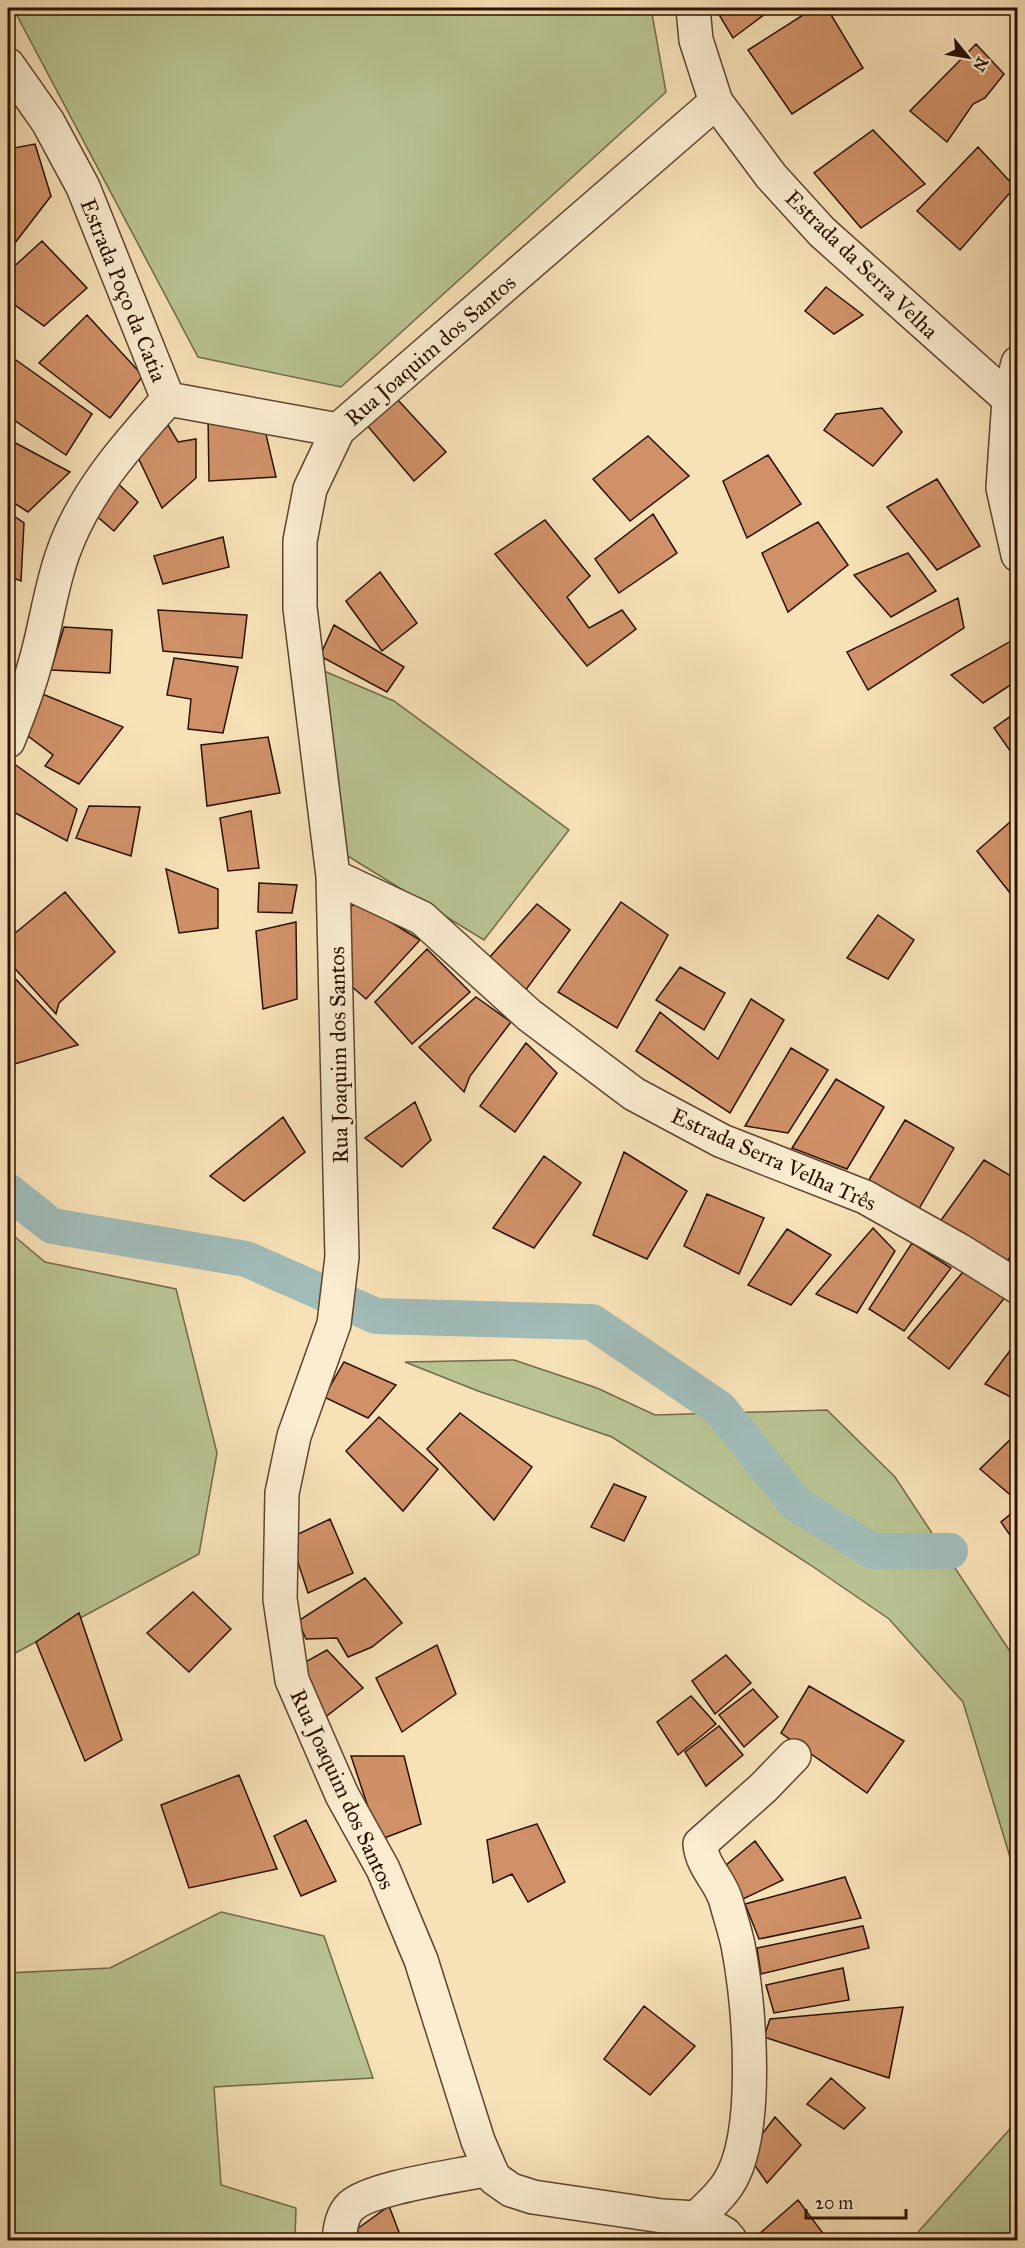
<svg xmlns="http://www.w3.org/2000/svg" width="1025" height="2248" font-family="'IM FELL Great Primer',serif">
<style>
.green{fill:#b9c392;stroke:#726a49;stroke-width:1.5}
.lines{fill:none;stroke-linecap:round;stroke-linejoin:round}
.canal{stroke:#a1bbb8;stroke-width:36}
.building{fill:#d09169;stroke:#2a1000;stroke-width:1.5}
.minor-casing{stroke:#5d442e;stroke-width:36}
.tertiary-casing{stroke:#5d442e;stroke-width:36}
.minor{stroke:#faecd0;stroke-width:33}
.tertiary{stroke:#faecd0;stroke-width:33}
.labels{text-anchor:middle;stroke-width:4.5;stroke-linejoin:round;paint-order:stroke}
.street-label{font-size:22px;fill:#2a1000;stroke:#faecd0}
</style>
<rect width="100%" height="100%" fill="#f7e1b7"/>
<filter id="stains"><feTurbulence type="fractalNoise" baseFrequency=".00333" numOctaves="4"/><feColorMatrix values="0 0 0 0 .2 0 0 0 0 .09 0 0 0 0 .02 0 0 0 .5 -.17"/></filter>
<radialGradient id="worn" r=".72"><stop offset=".6" stop-color="#630" stop-opacity="0"/><stop offset="1" stop-color="#630" stop-opacity=".3"/></radialGradient>
<path class="green" d="M13 8H651L666 92 341 387 198 357Z
M324 671 394 701 569 830 484 940 346 855Z
M8 1231 45 1262 176 1289 217 1453 199 1554 8 1657Z
M514 1360 597 1388 655 1415 827 1410 895 1477 1017 1662V1880L963 1702 889 1619 809 1564 612 1437 478 1391 405 1362Z
M221 1912 324 1936 373 2078 214 2087 221 2185 296 2208 295 2240H8V1973L110 1968Z
M1017 2121V2240H911Z"/>
<g class="lines">
<path class="canal" d="M8 1191 52 1226 246 1259 376 1316 592 1322 720 1409 796 1504 872 1551H950"/>
</g>
<path class="building" d="M715 8H773L733 38Z
M814 8H827L863 68 792 114 748 50Z
M976 44 1004 74 985 98 973 104 947 142 910 111Z
M873 130 925 184 861 228 814 173Z
M35 144 51 196 8 252V149Z
M978 147 1015 187 960 250 917 211Z
M42 241 87 288 44 326 8 300V272Z
M826 287 863 315 834 334 805 311Z
M87 315 143 376 110 418 39 363Z
M16 360 92 414 66 455 8 416V369Z
M397 399 446 452 414 481 366 424Z
M882 408 902 432 873 466 824 430 836 414Z
M208 415 265 430 276 477 209 481Z
M168 425 178 442 196 439V478L162 508 134 449Z
M648 436 689 476 630 521 593 479Z
M8 439 70 472 28 512 8 499Z
M768 455 801 504 747 538 723 481Z
M937 479 980 546 937 570 887 507Z
M115 481 138 502 114 531 93 513Z
M8 512 24 523 21 581 8 576Z
M653 514 677 553 619 593 595 559Z
M545 520 590 576 567 597 589 628 622 610 636 629 587 666 495 554Z
M818 522 848 565 788 612 762 553Z
M223 537 229 567 163 584 154 556Z
M908 553 936 591 891 617 854 575Z
M380 572 417 623 382 651 346 601Z
M958 598 964 628 868 690 847 652Z
M158 610 247 615 242 658 163 651Z
M334 625 404 667 387 692 320 656Z
M64 627 112 630 110 673 51 670Z
M1018 637V680L983 703 951 675Z
M174 658 238 667 223 733 188 729 191 699 167 695Z
M40 693 123 727 79 784 45 766 53 755 24 733Z
M1018 711V762L994 728Z
M268 737 280 793 207 806 201 745Z
M13 763 77 809 67 841 8 809V774Z
M89 806 140 807 131 856 76 838Z
M251 811 259 868 228 871 220 818Z
M1018 815V903L977 851Z
M166 869 218 889V928L179 933Z
M259 883 297 885 292 913 258 912Z
M65 892 115 952 59 1003 56 1014 8 961V939Z
M358 902 420 940 366 999 341 977 346 910Z
M621 902 668 935 617 1028 558 992Z
M537 904 570 930 525 991 489 958Z
M878 915 914 940 888 979 847 958Z
M296 922 297 999 263 1009 256 931Z
M427 949 470 992 412 1044 375 1002Z
M680 967 725 993 704 1030 656 1000Z
M8 971 78 1045 15 1064 8 1057Z
M476 997 511 1022 470 1076 464 1092 419 1047Z
M751 999 784 1020 730 1113 636 1051 660 1012 718 1059Z
M526 1043 557 1073 515 1132 480 1106Z
M791 1048 828 1070 788 1133 745 1126Z
M836 1079 884 1107 847 1169 792 1148Z
M415 1102 431 1140 402 1167 365 1138Z
M283 1117 305 1152 244 1201 210 1176Z
M905 1120 954 1148 916 1214 867 1183Z
M624 1152 687 1191 647 1259 593 1235Z
M544 1156 581 1183 534 1248 493 1228Z
M984 1160 1018 1180V1248L1006 1262 939 1223Z
M707 1194 764 1218 739 1274 684 1246Z
M873 1228 895 1251 857 1313 816 1294Z
M787 1229 831 1255 791 1305 748 1285Z
M912 1243 951 1268 904 1331 869 1309Z
M963 1272 1006 1296 949 1369 908 1338Z
M1018 1340V1396L1015 1399 985 1384Z
M344 1362 396 1385 368 1418 324 1397Z
M460 1413 532 1467 494 1520 427 1449Z
M379 1417 438 1469 403 1511 346 1451Z
M1018 1432V1495L1014 1498 980 1469Z
M614 1484 646 1497 624 1541 591 1527Z
M1018 1508V1547L1001 1522Z
M330 1519 353 1573 308 1593 290 1538Z
M365 1578 402 1623 372 1647 348 1657 337 1638 306 1639 298 1621Z
M193 1592 231 1629 189 1672 147 1633Z
M79 1613 122 1740 85 1761 36 1642Z
M437 1645 456 1694 402 1732 376 1678Z
M327 1650 363 1688 324 1718 300 1665Z
M726 1655 751 1683 715 1714 692 1681Z
M809 1686 904 1741 867 1793 781 1733Z
M753 1689 778 1717 744 1747 719 1715Z
M691 1696 716 1724 678 1755 657 1722Z
M719 1726 743 1755 706 1786 685 1752Z
M351 1756H404L421 1824 379 1840Z
M239 1775 277 1869 189 1888 161 1805Z
M306 1820 336 1881 301 1896 274 1836Z
M537 1824 565 1882 528 1902 512 1874 493 1883 487 1840Z
M755 1841 783 1880 743 1899 725 1866Z
M845 1877 861 1918 759 1939 745 1904Z
M863 1926 869 1948 761 1974 757 1948Z
M843 1968 849 2000 774 2013 766 1985Z
M644 2006 695 2046 650 2095 604 2059Z
M903 2007 889 2078 764 2037 770 2019Z
M831 2078 865 2108 844 2129 807 2104Z
M775 2117 801 2145 767 2183 747 2154Z
M798 2200 828 2240H762L758 2235Z
M389 2206 402 2240H360L357 2229Z"/>
<g class="lines">
<g class="minor-casing">
<path id="minor" d="M8 65 48 122 83 187 168 399 338 430
M716 102 338 430 310 489 300 541V608L333 876 342 1257 334 1324 294 1436 282 1493 280 1599 292 1680 342 1795 383 1869 421 1960 478 2141 494 2178 511 2190 533 2197 662 2216 697 2218 725 2234 730 2240
M1018 404 1009 399 1003 488 1018 555
M8 741C18 716 28 690 35 664 46 627 50 589 63 553 84 493 127 445 168 399
M333 876 422 918 529 1015 634 1094 722 1141 865 1197 959 1250 1018 1287
M697 2218C707 2207 720 2197 728 2184 761 2134 749 2003 738 1945 735 1931 730 1916 726 1901 720 1880 702 1867 700 1844L763 1788 794 1756
M339 2240C340 2229 342 2214 351 2206 371 2187 459 2176 489 2169"/>
</g>
<g class="tertiary-casing">
<path id="tertiary" d="M693 8 696 40 716 102 771 176 822 232 1009 399 1018 363"/>
</g>
<use href="#minor" class="minor"/>
<use href="#tertiary" class="tertiary"/>
</g>
<g class="labels">
<g class="street-label">
<text transform="translate(862 264) rotate(44)" y="8">Estrada da Serra Velha</text>
<text transform="translate(124 290) rotate(68)" y="8">Estrada Poço da Catia</text>
<text transform="translate(430 350) rotate(-41)" y="8">Rua Joaquim dos Santos</text>
<text transform="translate(338 1055) rotate(-91)" y="8">Rua Joaquim dos Santos</text>
<text transform="translate(774 1159) rotate(24)" y="8">Estrada Serra Velha Três</text>
<text transform="translate(343 1789) rotate(65)" y="8">Rua Joaquim dos Santos</text>
</g>
</g>
<rect width="1025" height="2248" fill="none" stroke="#f7e1b7" stroke-width="30"/>
<rect x="9" y="9" width="1007" height="2230" fill="none" stroke="#2a1000" stroke-width="3"/>
<rect x="15" y="15" width="995" height="2218" fill="none" stroke="#2a1000" stroke-width="1.5"/>
<g transform="translate(968 57) rotate(120)" stroke="#faecd0" stroke-width="4.5" paint-order="stroke">
<path d="M0-4.5L10 22L0 15L-10 22Z" fill="#2a1000"/>
<text y="-9" font-size="16" font-weight="bold" text-anchor="middle" fill="#2a1000">N</text>
</g>
<path d="M806 2209v9h100v-9" fill="none" stroke="#2a1000" stroke-width="3"/>
<text x="815" y="2209" font-size="18" fill="#2a1000" stroke="#faecd0" stroke-width="4.5" paint-order="stroke">20 m</text>
<rect width="100%" height="100%" filter="url(#stains)"/>
<rect width="100%" height="100%" fill="url(#worn)"/>
</svg>
